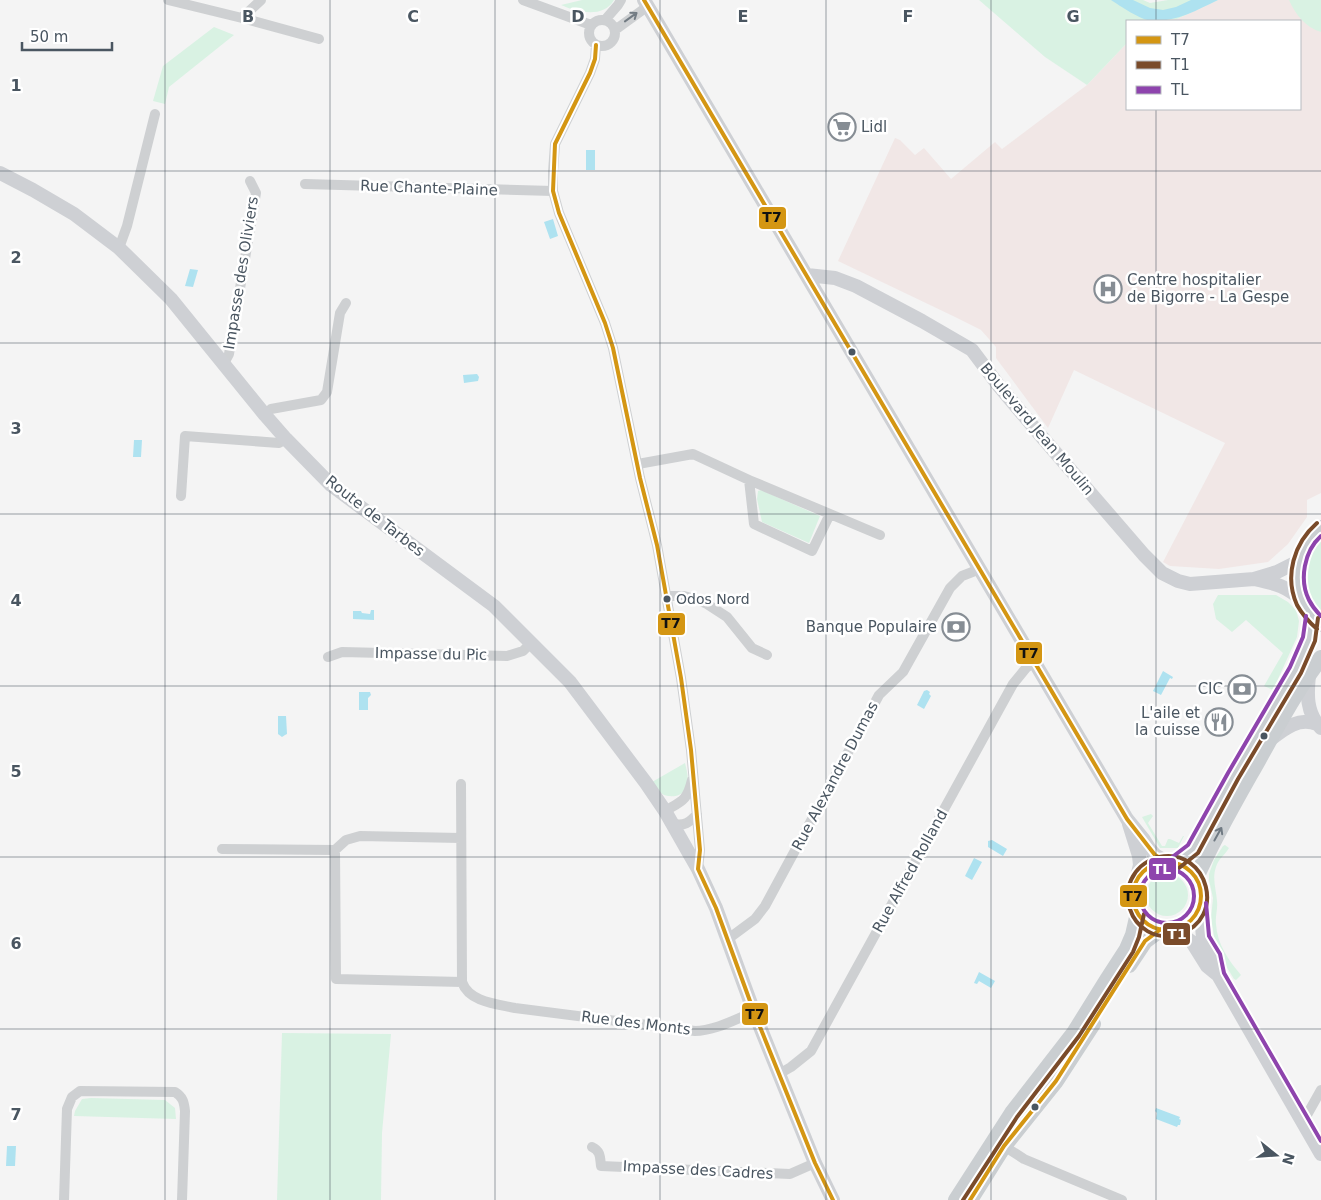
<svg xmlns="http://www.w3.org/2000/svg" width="1321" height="1200" font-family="'DejaVu Sans',sans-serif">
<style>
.medical{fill:#f1e7e6}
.green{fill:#d9f2e3}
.water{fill:#aee2f0}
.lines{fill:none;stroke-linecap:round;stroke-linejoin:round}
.street{stroke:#ced0d2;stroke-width:10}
.secondary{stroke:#ced0d4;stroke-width:14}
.primary{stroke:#caced1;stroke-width:16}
.bus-1-casing{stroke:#fff;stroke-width:8}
.bus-2-casing{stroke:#fff;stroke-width:8}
.bus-3-casing{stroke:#fff;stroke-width:8}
.bus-1{stroke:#d49613;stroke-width:4}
.bus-2{stroke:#7a4b2a;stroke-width:4}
.bus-3{stroke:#8e44ad;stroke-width:4}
.oneway{stroke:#727b83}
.oneway2{stroke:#707a83}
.grid{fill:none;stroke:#4a5661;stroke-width:1;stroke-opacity:0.55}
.bus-dot{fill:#4a5661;stroke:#fff;stroke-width:2}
.labels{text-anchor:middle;stroke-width:5;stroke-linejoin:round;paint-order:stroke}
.bus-label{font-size:14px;fill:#4a5661;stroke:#fff;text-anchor:start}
.poi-label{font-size:15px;fill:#4a5661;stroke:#fff;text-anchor:end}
.street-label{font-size:15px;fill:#4a5661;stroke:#fff}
.grid-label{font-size:16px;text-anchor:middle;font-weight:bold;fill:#4a5661;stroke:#fff;stroke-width:5;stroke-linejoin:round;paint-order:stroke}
.line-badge{stroke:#fff;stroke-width:2}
.badge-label{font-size:14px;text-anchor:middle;font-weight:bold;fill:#fff}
.pale-badge-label{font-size:14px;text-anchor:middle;font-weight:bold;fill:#111}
</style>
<rect width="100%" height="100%" fill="#f4f4f4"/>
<path class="medical" d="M1218 0H1321V493L1307 500V517L1288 544 1268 562 1219 569 1170 566 1163 562 1225 443 1074 370 1048 428 996 358V347L981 330 953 316 838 261 895 138 900 140 915 155 924 148 951 179 995 142 1002 149 1087 85 1127 43V109H1300V21H1151L1177 19Z"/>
<path class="green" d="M582 0H614C603 19 577 12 561 5Z
M979 0H1143L1150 3 1168 0H1218L1177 19 1151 21H1127V43L1087 85 1045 57Z
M1289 0H1321V32C1306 28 1295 14 1289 0Z
M214 27 234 35 169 87 165 104 153 101 163 66Z
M761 490 820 516 809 543 762 522 757 499 758 491Z
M1321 539V614C1305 596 1299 574 1311 552 1314 548 1318 543 1321 539Z
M1218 595H1276L1288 602 1296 610 1299 621 1297 637 1273 690 1264 686 1283 653 1246 620 1232 632 1216 619 1213 604Z
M685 763C687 771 690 782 685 790 680 798 666 798 659 792 657 789 655 785 652 782Z
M1151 814 1153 816 1148 823 1162 846H1165L1168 839H1170L1179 843 1183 836H1184L1178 848H1160L1142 817Z
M1225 845 1229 848C1225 855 1218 859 1216 867 1212 878 1216 889 1217 901 1218 909 1215 917 1216 924 1217 944 1229 961 1241 975L1236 980 1234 979 1223 961 1215 942 1211 918 1213 898 1209 880V874L1214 860 1223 846Z
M1146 895a21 21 0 1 1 42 0a21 21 0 1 1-42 0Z
M282 1033 391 1034 382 1133 381 1200H277Z
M91 1098 165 1100 175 1108 176 1119 74 1116 75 1111 82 1099Z"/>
<path class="water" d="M1111 0H1133L1150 8 1163 10 1176 7 1191 0H1218C1197 10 1176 22 1152 21 1141 20 1120 6 1111 0Z
M586 150H595V170H586Z
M553 219 558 236 550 239 544 222Z
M190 269 198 270 193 287 185 286Z
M477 374 479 377 478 381 464 383 463 375Z
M134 440H142L141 457H133Z
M371 610H374V620L353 619V611H361L362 613 370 614Z
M1163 671 1173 677 1172 679 1170 678 1161 695 1153 691Z
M927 690 930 692 929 694 931 696 924 709 917 705 924 691Z
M359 692H370L371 695 368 698V710H359Z
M278 716H286L287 734 285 735 282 737 278 734Z
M992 840 1007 849 1003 856 988 847V841Z
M974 858 982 862 972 880 965 876Z
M979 972 995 981 991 988 979 981 977 984 974 983Z
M1156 1108 1180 1117 1179 1119 1181 1120 1180 1125H1178L1177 1127 1156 1119 1157 1113 1155 1111Z
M7 1146H16L15 1166H6Z"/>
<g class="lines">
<path class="street" d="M168 0 242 18 319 39
M523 0 591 25
M242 18 261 0
M589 33a13 13 0 1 1 26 0a13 13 0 1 1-26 0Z
M605 20 618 5 621 0
M615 30 648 6
M596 45 595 59 590 73 555 144 553 172V191L559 213 605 323 613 348 640 478 657 545 681 678 691 750 700 850 698 869
M305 184 553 191
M119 248 127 226 155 114
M223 365 229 354 256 193 250 181
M265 415 271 409 321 400 327 392 340 313 346 303
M638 464 693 454 749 480 880 535
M749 480 754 524 812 551 830 514
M181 496 185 436 279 443 286 439
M667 596H684L695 599 707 604 727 617 752 648 767 655
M328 657 342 652 507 656 523 651 531 643
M461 784 462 982C469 1002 496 1004 515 1008L695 1031C715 1031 735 1019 754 1012
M665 811C682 801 687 801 692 780
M673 824C685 826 689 823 697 814
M222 849 335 850 346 840 360 836 461 838
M335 850 336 979 462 982
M728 939 755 919 765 906 879 695 903 672 950 588 962 576 980 569
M779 1074 791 1067 811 1051 1013 684 1026 668 1035 661
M1303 1122 1321 1090
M1004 1146 1024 1159 1122 1200
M592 1147C601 1151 600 1158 601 1166L790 1174 815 1163
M64 1200 67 1109 72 1097 80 1091 175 1092C183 1097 184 1102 185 1111L182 1200"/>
<path class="secondary" d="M644 0 1127 819 1144 840 1149 848 1155 855 1167 862
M0 173 33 190 74 214 119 248 171 299 265 415 286 439 331 485 494 606 570 682 646 783 665 811 698 869 716 908 754 1012 815 1163 833 1200
M807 275 835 278 856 286 922 321 972 350 999 386 1042 437 1144 555 1162 573 1178 581 1190 584 1254 579 1277 572 1299 561
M1255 579C1277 584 1286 586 1303 601
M1309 675C1307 694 1306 713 1321 728
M1271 739C1285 728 1299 717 1317 724
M1129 824 1139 856 1140 865 1136 881
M1200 904 1203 938 1214 957 1218 975 1321 1154
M1170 930 1184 936 1192 942 1207 966 1218 975"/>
<path class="primary" d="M1319 624C1313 617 1307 610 1303 602 1292 578 1299 543 1321 528
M1133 896a34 34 0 1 1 68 0a34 34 0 1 1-68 0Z
M1175 863 1193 849 1233 776 1296 670 1309 639 1312 617
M1196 878C1214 837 1237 798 1259 759 1278 725 1297 689 1321 658
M1129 965 1145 941 1161 929
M956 1200 1012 1113 1074 1033 1107 980 1127 949 1133 935 1138 913
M970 1200 1004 1146 1056 1081 1093 1024"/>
<g class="bus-1-casing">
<path id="bus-1" d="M644 0 1127 819 1155 855 1167 862
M596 45 595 59 590 73 555 144 553 191 559 213 605 323 613 348 640 478 657 545 681 678 691 750 700 850 698 869 716 908 754 1012 815 1163 833 1200
M1133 896a34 34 0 1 1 68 0a34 34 0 1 1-68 0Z
M970 1200 1004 1146 1056 1081 1145 941 1161 929"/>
</g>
<g class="bus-2-casing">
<path id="bus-2" d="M1317 629C1309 622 1302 614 1297 605 1284 576 1294 543 1317 523
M1157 857C1104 877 1130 949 1179 934 1227 920 1209 847 1159 857
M1179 868 1198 853 1238 779 1301 673 1315 641 1318 618
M963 1200 1017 1117 1079 1036 1133 952 1139 937 1144 914"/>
</g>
<g class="bus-3-casing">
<path id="bus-3" d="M1321 536C1304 551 1299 580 1309 600 1312 606 1316 611 1321 616
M1171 858 1188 845 1228 773 1290 667 1303 637 1306 616
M1140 896a27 27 0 1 1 54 0a27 27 0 1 1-54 0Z
M1206 903 1209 936 1220 954 1224 973 1321 1141"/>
</g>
<use href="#bus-1" class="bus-1"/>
<use href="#bus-2" class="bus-2"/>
<use href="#bus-3" class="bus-3"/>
</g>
<defs><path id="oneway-shaft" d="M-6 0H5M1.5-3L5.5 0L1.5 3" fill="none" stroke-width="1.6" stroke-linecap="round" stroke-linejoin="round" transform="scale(1.25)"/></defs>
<use class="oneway" href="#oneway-shaft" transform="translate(631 17) rotate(-36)"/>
<use class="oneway2" href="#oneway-shaft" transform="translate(1218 834) rotate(-61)"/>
<path class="grid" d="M165 0V1200M330 0V1200M495 0V1200M660 0V1200M826 0V1200M991 0V1200M1156 0V21M1156 109V1200M0 171H1321M0 343H1321M0 514H1321M0 686H1321M0 857H1321M0 1029H1321"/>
<defs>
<g id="supermarket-ring" transform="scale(1.4375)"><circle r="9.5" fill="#fff" stroke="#868d94" stroke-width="1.5"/><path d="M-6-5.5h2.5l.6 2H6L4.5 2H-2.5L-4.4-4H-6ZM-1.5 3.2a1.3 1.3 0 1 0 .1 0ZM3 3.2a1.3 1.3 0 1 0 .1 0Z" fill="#868d94"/></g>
<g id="hospital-ring" transform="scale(1.4375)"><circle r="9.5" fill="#fff" stroke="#868d94" stroke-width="1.5"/><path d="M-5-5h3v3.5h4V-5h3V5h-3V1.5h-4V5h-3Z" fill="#868d94"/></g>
<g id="bank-ring" transform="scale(1.4375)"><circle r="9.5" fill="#fff" stroke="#868d94" stroke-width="1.5"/><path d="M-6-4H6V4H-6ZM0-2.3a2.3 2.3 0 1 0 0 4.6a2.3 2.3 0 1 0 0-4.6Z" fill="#868d94"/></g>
<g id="restaurant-ring" transform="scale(1.4375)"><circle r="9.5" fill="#fff" stroke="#868d94" stroke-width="1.5"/><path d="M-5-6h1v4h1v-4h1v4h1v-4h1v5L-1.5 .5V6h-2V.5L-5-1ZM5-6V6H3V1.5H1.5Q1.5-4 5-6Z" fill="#868d94"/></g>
</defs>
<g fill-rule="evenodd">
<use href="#supermarket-ring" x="842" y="127"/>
<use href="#hospital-ring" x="1108" y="289"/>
<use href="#bank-ring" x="956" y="627"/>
<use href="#bank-ring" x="1242" y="689"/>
<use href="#restaurant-ring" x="1219" y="722"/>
</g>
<g class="bus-dot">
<circle cx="852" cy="352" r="4.5"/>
<circle cx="667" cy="599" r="4.5"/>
<circle cx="1264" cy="736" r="4.5"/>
<circle cx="1035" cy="1107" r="4.5"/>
</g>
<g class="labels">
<g class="bus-label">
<text x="676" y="604">Odos Nord</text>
</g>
<g class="poi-label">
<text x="861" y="132" text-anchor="start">Lidl</text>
<text x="1127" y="285" text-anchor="start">Centre hospitalier<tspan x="1127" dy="17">de Bigorre - La Gespe</tspan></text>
<text x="937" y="632">Banque Populaire</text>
<text x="1223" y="694">CIC</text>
<text x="1200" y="718">L'aile et<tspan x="1200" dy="17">la cuisse</tspan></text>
</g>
<g class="street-label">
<text transform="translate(429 188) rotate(2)" y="5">Rue Chante-Plaine</text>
<text transform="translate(241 273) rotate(-81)" y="5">Impasse des Oliviers</text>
<text transform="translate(1037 429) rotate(50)" y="5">Boulevard Jean Moulin</text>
<text transform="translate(375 516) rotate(38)" y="5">Route de Tarbes</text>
<text transform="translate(431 654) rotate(1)" y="5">Impasse du Pic</text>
<text transform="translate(835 776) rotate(-62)" y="5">Rue Alexandre Dumas</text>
<text transform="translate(910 871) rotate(-61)" y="5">Rue Alfred Rolland</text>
<text transform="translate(636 1023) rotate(7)" y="5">Rue des Monts</text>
<text transform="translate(698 1170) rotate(3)" y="5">Impasse des Cadres</text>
</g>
</g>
<g class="grid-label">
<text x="248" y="22">B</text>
<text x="413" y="22">C</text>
<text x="578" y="22">D</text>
<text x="743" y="22">E</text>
<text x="908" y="22">F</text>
<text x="1073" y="22">G</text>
<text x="16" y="91">1</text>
<text x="16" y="263">2</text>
<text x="16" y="434">3</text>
<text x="16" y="606">4</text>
<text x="16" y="777">5</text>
<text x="16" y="949">6</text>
<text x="16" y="1120">7</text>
</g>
<g class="line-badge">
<rect x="758" y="206" width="29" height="24" rx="5" fill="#d49613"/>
<rect x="657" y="612" width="29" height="24" rx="5" fill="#d49613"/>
<rect x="1015" y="641" width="28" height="24" rx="5" fill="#d49613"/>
<rect x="1148" y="857" width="29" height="24" rx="5" fill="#8e44ad"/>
<rect x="1119" y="884" width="29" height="24" rx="5" fill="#d49613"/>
<rect x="1162" y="922" width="29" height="24" rx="5" fill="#7a4b2a"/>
<rect x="741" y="1002" width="28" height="24" rx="5" fill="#d49613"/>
</g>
<g class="badge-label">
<text x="1162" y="874">TL</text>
<text x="1177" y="939">T1</text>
</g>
<g class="pale-badge-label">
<text x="772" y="222">T7</text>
<text x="671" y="628">T7</text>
<text x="1029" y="658">T7</text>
<text x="1133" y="901">T7</text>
<text x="755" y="1019">T7</text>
</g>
<rect x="1126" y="20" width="175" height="90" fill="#ffffff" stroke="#b7bbc0"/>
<rect x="1136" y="36" width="25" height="8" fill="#d49613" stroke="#b7bbc0"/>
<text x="1171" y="45" font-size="15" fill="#4a5661">T7</text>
<rect x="1136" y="61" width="25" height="8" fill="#7a4b2a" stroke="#b7bbc0"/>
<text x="1171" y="70" font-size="15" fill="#4a5661">T1</text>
<rect x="1136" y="86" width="25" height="8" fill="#8e44ad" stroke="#b7bbc0"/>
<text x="1171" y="95" font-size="15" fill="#4a5661">TL</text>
<g transform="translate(1276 1155) rotate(107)" stroke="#ffffff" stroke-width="4" paint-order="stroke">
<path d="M0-4L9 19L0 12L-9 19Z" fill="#4a5661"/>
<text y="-8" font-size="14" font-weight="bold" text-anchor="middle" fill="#4a5661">N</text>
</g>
<path d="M22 42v8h90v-8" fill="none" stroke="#4a5661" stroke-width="2.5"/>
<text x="30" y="42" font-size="15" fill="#4a5661" stroke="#ffffff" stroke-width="4" paint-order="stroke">50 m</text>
</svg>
